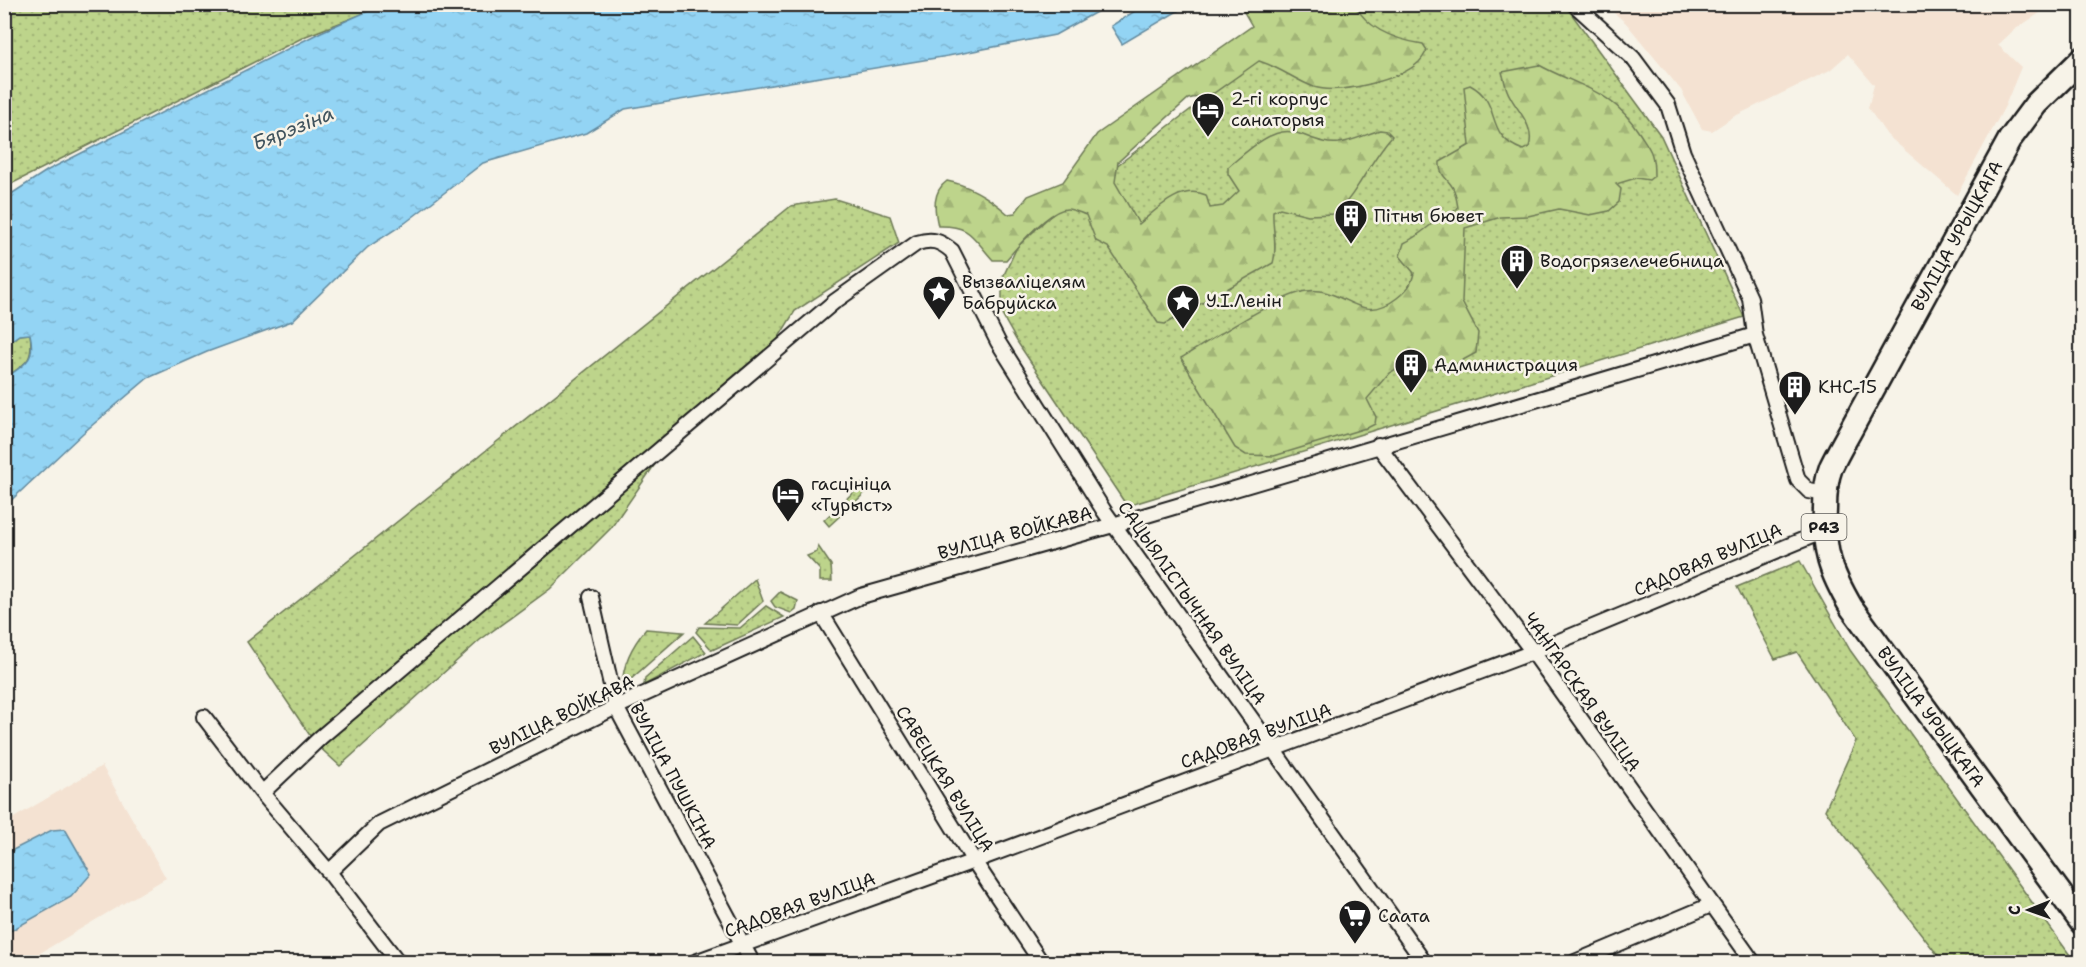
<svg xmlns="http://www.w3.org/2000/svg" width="2086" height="967" font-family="'Shantell Sans',sans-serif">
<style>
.built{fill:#f4e2d2}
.grass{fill:url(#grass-dots);stroke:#6c7854;stroke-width:1.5}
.forest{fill:url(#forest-firs);stroke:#6c7854;stroke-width:1.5}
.water{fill:url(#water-ripples);stroke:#638a9e;stroke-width:1.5}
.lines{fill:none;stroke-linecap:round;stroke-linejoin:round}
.street-casing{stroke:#1c1c1c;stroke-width:18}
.primary-casing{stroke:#1c1c1c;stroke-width:27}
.street{stroke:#f7f3e8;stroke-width:14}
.primary{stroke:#f7f3e8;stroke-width:22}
.labels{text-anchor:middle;stroke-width:5;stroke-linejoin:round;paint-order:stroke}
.shield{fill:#f7f3e8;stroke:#5e5c59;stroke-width:1.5}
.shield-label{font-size:16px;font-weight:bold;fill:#1c1c1c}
.poi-label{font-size:18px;fill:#1c1c1c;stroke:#f7f3e8;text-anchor:start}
.street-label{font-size:18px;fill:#1c1c1c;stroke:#f7f3e8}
.water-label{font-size:20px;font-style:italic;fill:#40535d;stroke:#f7f3e8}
</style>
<defs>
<pattern id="grass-dots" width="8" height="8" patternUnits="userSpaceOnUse" patternTransform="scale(1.5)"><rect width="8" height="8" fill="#bdd48b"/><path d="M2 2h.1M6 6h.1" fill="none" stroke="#a2b577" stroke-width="1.8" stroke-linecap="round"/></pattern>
<pattern id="forest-firs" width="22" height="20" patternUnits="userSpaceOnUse" patternTransform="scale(1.5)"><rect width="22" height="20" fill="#bdd48b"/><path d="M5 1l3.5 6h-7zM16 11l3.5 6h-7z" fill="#a2b577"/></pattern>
<pattern id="water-ripples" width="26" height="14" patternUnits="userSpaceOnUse" patternTransform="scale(1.5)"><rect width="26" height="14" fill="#93d4f4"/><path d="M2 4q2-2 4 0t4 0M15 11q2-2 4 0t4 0" fill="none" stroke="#7eb5d1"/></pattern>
</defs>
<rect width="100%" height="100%" fill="#f7f3e8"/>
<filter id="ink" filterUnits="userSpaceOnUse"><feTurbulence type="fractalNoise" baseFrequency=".0167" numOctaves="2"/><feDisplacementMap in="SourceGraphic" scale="12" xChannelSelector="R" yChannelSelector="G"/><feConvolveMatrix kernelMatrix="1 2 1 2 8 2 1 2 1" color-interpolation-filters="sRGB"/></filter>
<g filter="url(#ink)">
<path class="built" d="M1605 5H2052L2014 30 1998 45 2021 67 2005 106 1957 195 1887 135 1868 108 1874 85 1848 54 1830 70 1733 117 1712 131 1702 129 1681 90 1626 23Z
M102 766 166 878 25 962H5V823Z"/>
<path class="grass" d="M5 5H386L306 36 5 187Z
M1311 5H1565L1661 136 1744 317 1127 506 1018 343 1002 315V279L1017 247 1048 218 1287 36Z
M835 199 890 216 899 243 795 311 768 355 669 444 611 528 550 589 480 640 340 766 315 743 247 642 791 206Z
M30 334C34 362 26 363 5 378V345L19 335Z
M862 484 868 490 829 526 824 520Z
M818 546 831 565 832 581H820V570L807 556 817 552Z
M1800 561 1850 650 2075 962H1943L1825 810 1856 741 1797 652 1775 659 1737 587Z
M755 579 763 601 737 625 705 623Z
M780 592 798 601 796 609 791 613 775 607 771 601Z
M766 606 784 617 712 650 696 632 699 627 740 628Z
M646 629 684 632 622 687C623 664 631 647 646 629Z
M693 636 706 652 644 685 645 678Z"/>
<path class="forest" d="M1240 5H1355C1368 30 1397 40 1423 44L1427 50C1425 54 1422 59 1419 62 1400 80 1339 95 1314 87 1295 80 1279 67 1259 61L1214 93 1188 99 1118 162 1115 182 1139 224C1157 209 1180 184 1206 195L1210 208 1223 206 1239 191 1228 174V167C1244 154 1271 127 1293 132 1309 136 1322 145 1339 143 1353 141 1367 134 1380 130L1387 131 1392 136C1370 160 1359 192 1335 214L1308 215 1280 208 1273 211C1272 229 1278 246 1273 263L1165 324 1158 323 1108 247 1096 241 1086 215C1080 213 1073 209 1067 209 1050 209 1017 247 1006 260H993C972 237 971 225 938 226 934 209 932 192 947 181 969 185 991 199 1008 214L1015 213 1028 196 1063 182 1097 134 1252 26Z
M1539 65C1581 88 1612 89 1640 134 1651 151 1654 153 1654 176L1649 180 1636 178 1616 184 1621 189 1619 202 1609 211 1590 215 1559 209 1528 216 1501 217 1465 228 1462 302 1478 333 1476 353 1452 366 1417 371 1405 364 1389 373 1367 399 1376 417 1375 424 1369 427 1274 456 1246 455 1235 448 1181 358C1208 342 1280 294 1307 291 1344 286 1360 327 1397 298 1407 290 1411 286 1414 273L1400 256 1404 243C1417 237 1425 229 1437 220 1444 215 1452 214 1458 208 1457 202 1456 194 1453 188 1447 177 1439 176 1440 162L1470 145 1464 87 1470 85C1504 103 1482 135 1523 150L1529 147C1536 124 1514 109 1507 90 1505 85 1504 78 1502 72Z"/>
<path class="water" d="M384 4H1109V5L1055 35 948 56 625 109 586 133 483 163 405 223 368 247 292 321 207 352 148 378 83 433 5 506V378C25 364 36 361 30 334L19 335 5 345V198L48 170 321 32Z
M1146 4 1188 5 1122 44 1111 26Z
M65 829 91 874 71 897 5 934V854L52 830Z"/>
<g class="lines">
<g class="street-casing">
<path id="street" d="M1574 4 1633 58 1668 105 1683 153 1750 298 1755 335 1798 480 1809 491 1825 494
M1378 445 1533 652 1753 962
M591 597 616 707 752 962
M821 613 974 861 1041 962
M204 717 262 793 329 872 398 962
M262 793 321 737 834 302 917 243C932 238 940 241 952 251L998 342 1104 511 1424 962
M329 872 379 824 616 707 861 596 1113 525 1755 335
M695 962 974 861 1533 652 1824 531
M1575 962 1711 905"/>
</g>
<g class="primary-casing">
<path id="primary" d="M2082 59 2036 104 2010 139 1855 422C1847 437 1838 452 1831 467 1826 480 1825 496 1825 509 1823 551 1830 571 1851 607L2082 923"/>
</g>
<use href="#street" class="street"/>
<use href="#primary" class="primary"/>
</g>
</g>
<defs>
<g id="hotel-pin" transform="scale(1.725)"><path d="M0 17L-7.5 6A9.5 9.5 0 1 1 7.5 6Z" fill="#1c1c1c" stroke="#f7f3e8"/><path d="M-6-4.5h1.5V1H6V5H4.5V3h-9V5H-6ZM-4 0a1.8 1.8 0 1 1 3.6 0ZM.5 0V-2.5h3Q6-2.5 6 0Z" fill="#fff"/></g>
<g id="building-pin" transform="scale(1.725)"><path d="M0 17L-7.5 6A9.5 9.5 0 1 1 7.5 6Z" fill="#1c1c1c" stroke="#f7f3e8"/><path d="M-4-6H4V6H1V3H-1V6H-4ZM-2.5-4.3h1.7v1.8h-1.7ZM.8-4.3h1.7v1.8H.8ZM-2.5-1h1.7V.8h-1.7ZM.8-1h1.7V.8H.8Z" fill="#fff"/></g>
<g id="sight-pin" transform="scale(1.725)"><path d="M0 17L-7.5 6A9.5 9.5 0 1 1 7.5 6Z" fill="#1c1c1c" stroke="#f7f3e8"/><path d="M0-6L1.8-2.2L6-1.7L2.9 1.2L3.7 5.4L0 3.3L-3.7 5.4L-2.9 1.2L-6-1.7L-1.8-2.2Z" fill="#fff"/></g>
<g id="supermarket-pin" transform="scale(1.725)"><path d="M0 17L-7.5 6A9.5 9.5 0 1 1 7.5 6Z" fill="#1c1c1c" stroke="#f7f3e8"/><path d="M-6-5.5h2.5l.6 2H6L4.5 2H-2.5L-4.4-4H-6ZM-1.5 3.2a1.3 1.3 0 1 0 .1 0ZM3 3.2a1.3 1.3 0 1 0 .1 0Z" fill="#fff"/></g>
</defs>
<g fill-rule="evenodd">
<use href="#hotel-pin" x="1208" y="109"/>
<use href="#building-pin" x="1351" y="216"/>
<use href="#building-pin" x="1517" y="261"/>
<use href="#sight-pin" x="939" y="292"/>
<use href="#sight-pin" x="1183" y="301"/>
<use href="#building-pin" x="1411" y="365"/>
<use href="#building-pin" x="1795" y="387"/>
<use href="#hotel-pin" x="788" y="494"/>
<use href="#supermarket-pin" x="1355" y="916"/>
</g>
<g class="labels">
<rect class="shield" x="1801.5" y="514" width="45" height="26" rx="4.5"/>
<g class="shield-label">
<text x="1824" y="533">Р43</text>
</g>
<g class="poi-label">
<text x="1231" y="105">2-гі корпус<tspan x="1231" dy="21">санаторыя</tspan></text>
<text x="1374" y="222">Пітны бювет</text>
<text x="1540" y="267">Водогрязелечебница</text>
<text x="962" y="288">Вызваліцелям<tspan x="962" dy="21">Бабруйска</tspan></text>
<text x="1206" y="307">У.І.Ленін</text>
<text x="1434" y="371">Администрация</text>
<text x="1818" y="393">КНС-15</text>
<text x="811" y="490">гасцініца<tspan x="811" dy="21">«Турыст»</tspan></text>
<text x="1378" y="922">Саата</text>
</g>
<g class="street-label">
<text transform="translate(1957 236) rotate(-61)" y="6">ВУЛІЦА УРЫЦКАГА</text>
<text transform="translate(1015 533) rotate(-15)" y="6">ВУЛІЦА ВОЙКАВА</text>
<text transform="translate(1708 560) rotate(-23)" y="6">САДОВАЯ ВУЛІЦА</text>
<text transform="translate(1192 603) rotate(55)" y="6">САЦЫЯЛІСТЫЧНАЯ ВУЛІЦА</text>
<text transform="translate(1582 692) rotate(55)" y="6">ЧАНГАРСКАЯ ВУЛІЦА</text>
<text transform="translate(562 715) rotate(-26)" y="6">ВУЛІЦА ВОЙКАВА</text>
<text transform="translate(1931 717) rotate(54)" y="6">ВУЛІЦА УРЫЦКАГА</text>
<text transform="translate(1256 736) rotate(-20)" y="6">САДОВАЯ ВУЛІЦА</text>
<text transform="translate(673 776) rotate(62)" y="6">ВУЛІЦА ПУШКІНА</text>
<text transform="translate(945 779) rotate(58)" y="6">САВЕЦКАЯ ВУЛІЦА</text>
<text transform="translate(800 905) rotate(-20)" y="6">САДОВАЯ ВУЛІЦА</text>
</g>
<g class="water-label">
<text transform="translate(293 128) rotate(-22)" y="7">Бярэзіна</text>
</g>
</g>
<rect width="2086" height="967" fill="none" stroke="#f7f3e8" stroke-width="24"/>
<rect x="12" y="12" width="2062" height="943" fill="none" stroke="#1c1c1c" stroke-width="2" filter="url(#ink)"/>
<g transform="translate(2029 910) rotate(269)" stroke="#f7f3e8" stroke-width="4.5" paint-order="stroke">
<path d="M0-4.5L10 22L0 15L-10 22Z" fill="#1c1c1c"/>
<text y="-9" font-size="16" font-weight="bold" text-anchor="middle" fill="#1c1c1c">С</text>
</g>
</svg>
